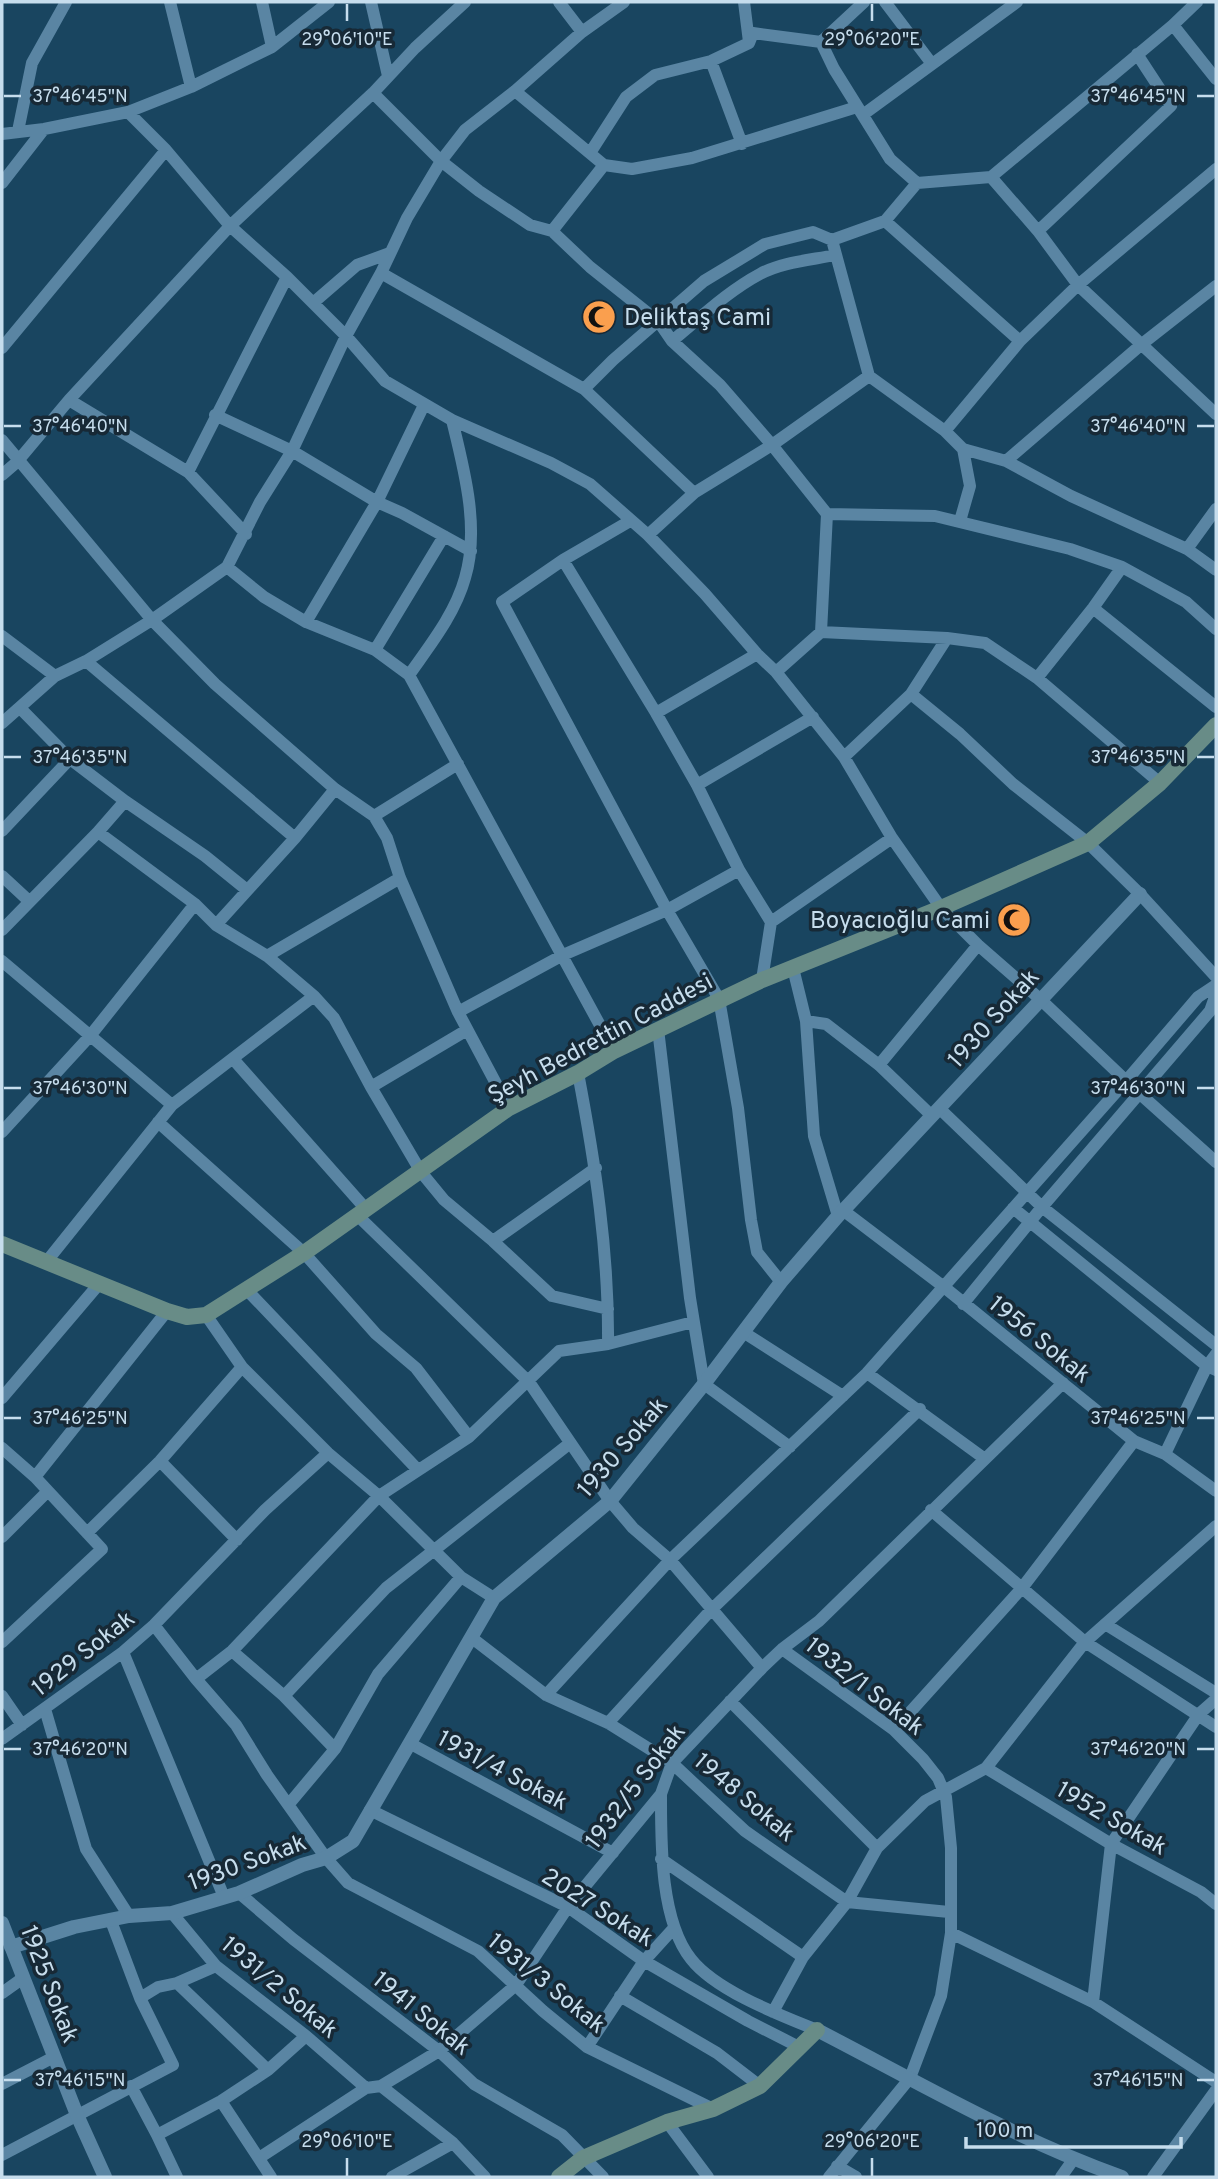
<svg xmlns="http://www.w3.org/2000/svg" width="1218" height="2179" font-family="Overpass,sans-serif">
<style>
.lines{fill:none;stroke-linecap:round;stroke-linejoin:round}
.minor{stroke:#5a85a3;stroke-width:12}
.tertiary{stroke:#5a85a3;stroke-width:14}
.secondary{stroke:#688c87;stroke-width:16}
.ticks{fill:none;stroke:#c6dded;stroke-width:2.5}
.labels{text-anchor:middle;stroke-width:7;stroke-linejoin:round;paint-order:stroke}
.poi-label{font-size:24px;fill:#c6dded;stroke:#172936;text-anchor:start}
.street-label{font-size:24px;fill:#c6dded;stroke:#172936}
.ticks-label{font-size:18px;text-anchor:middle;fill:#c6dded;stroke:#172936;stroke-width:7;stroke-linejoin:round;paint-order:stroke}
</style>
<rect width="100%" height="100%" fill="#194560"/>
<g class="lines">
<path class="minor" d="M170 2 191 87
M262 2 272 47
M371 2 388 76
M559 2 582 32
M744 2 749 42
M885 2 932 64
M1173 25 1216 79
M821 42 864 2
M711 61 742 144
M515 91 604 165 632 169 692 158 857 107
M373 93 441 161 479 191 530 225 552 231 590 267 659 322 672 341 720 385 772 445 827 514 935 516 1070 549 1122 567 1186 602 1216 629
M128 112 166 150 230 226 287 277 346 336 385 381 452 420 551 463 590 484 648 535 705 594 757 654 776 672 844 757 892 838 941 908 978 945 1040 999 1139 1093 1216 1162
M864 114 1017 2
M18 131 32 63 66 2
M2 134 44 129 128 112 191 87 272 47 329 2
M590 153 626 97 655 75 711 61 749 43 753 33 821 42 834 69 890 159 917 183 991 177 1173 25 1197 2
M991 177 1038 231 1078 285 1216 414
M2 183 44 129
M885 221 1020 341
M552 231 604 165
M1038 231 1171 106 1137 54
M832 240 869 376 945 431 963 449 970 486 960 521
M381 273 584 389 694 493
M313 303 357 265 390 253
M672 341C700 318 728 291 760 274 782 262 811 260 835 255
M2 348 166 150
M584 389 613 360 704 281 765 244 813 232 832 240 885 221 917 183
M69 400 230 226 373 93 415 48 465 2
M215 415 292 451 377 502 402 513 471 551
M945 431 1020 341 1078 285 1216 169
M2 440 152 620 215 684 335 789 374 816 387 838 400 878 458 1012 509 1108
M963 449 1006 461 1071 496 1187 549 1216 570
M1006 461 1142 344 1216 286
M188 472 287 277
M2 475 17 462 69 400 188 472 246 534
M630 521 563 560 502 602 667 910 719 999 738 1108 751 1220 757 1252 781 1282
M648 535 694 493 772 445 869 376
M1187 549 1216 509
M563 560 656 713 697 785 739 870 771 922 762 980
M227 567 264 597 306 622 375 650 409 675 614 1051
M1093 608 1216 707
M306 622 377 502 424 405
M821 632 827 514
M2 636 55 676
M375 650 444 536
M86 661 295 838
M776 672 821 632 947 638 985 643 1037 678 1160 783
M409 675C430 645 455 614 465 578 480 528 464 469 452 420
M1037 678 1093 608 1122 567
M911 694 960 734 1013 784 1088 843 1140 894 1216 977
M656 713 757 654
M2 723 55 676 86 661 152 620 227 567 260 502 292 451 346 336 381 273 407 218 441 161 465 130 515 91 582 32 624 2
M844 757 911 694 947 638
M697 785 813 717
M125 801 205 856 247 890
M374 816 458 764
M2 831 70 759
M98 832 195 904 216 925 267 956 314 996 334 1018 371 1087 421 1172 444 1200 493 1241 552 1296 608 1309
M2 876 29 901
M771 922 892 838
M216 925 295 838 335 789
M2 930 98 832 125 801 70 759 20 708
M267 956 400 878
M2 961 172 1105
M793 968 806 1021 814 1136 838 1216
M458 1012 563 955 667 910 739 870
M806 1021 826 1024 879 1065 932 1116
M658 1029 690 1298 704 1384 790 1447
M234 1060 365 1208
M879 1065 978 945
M578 1073C595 1162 609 1253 608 1344
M371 1087 467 1030
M940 1109 1042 1207 1216 1345
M158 1122 304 1253 376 1334 416 1368 469 1437
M2 1132 90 1036 195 904
M1013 1208 1207 1366 1216 1370
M844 1211 944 1287 1134 1441 1165 1454 1216 1491
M357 1215 529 1382 610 1501 633 1528 670 1560 762 1668
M493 1241 596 1168
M47 1261 172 1105 314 996
M247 1290 418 1470
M963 1304 1042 1207 1210 1011 1216 994
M206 1315 242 1367 328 1453 379 1496 461 1577 494 1598
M743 1332 843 1396
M867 1373 985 1459
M2 1398 99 1284
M2 1448 35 1477 102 1549 2 1642
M1165 1454 1207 1366 1216 1354
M160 1461 237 1540
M35 1477 167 1311
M931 1510 1085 1642 1216 1727
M87 1533 160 1461 242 1367
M2 1537 48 1491
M1105 1624 1216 1693
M154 1625 196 1679 236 1725 267 1775 326 1858 348 1883 478 1951 543 2011 587 2047 713 2109
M472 1638 546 1695 608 1723 672 1763 745 1831 847 1902 949 1912
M782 1649 894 1730 923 1759 938 1778 946 1797 951 1848V1933L941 1996 910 2078 829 2177
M232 1651 284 1696 335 1749
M123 1652 224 1897
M196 1679 232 1651 379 1496 469 1437 559 1351 608 1344 693 1322
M546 1695 670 1560 867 1373 1126 1081 1198 997 1216 985
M2 1696 22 1725
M284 1696 386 1588 569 1444
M730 1701 877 1848
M45 1709 86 1849 129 1916
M608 1723 711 1610 920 1409
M894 1730 1022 1588 1134 1441
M2 1739 123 1652 154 1625 265 1510 328 1453
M411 1744 613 1853
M986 1768 1111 1844 1201 1892 1216 1904
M661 1794C661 1843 660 1920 691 1959 716 1991 780 2015 817 2030
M289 1804 335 1749 378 1674 461 1577
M370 1810 568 1907 644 1961 748 2021 799 2047
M661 1859 803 1957
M239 1893 293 1939 439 2051 474 2084 562 2135 603 2177
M172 1913 216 1966 306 2036 366 2088
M951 1933 1093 2002 1216 2082
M177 1983 216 1966
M2 1993 23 1978
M620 1996 717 2053 760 2086
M140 1998 158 1987 177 1983 268 2070
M1093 2002 1111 1844 1199 1714 1216 1699
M773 2012 803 1957 847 1902 877 1848 925 1801 986 1768 1085 1642 1216 1526
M587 2047 644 1961 673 1929
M2 2084 54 2057
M131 2086 157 2135 177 2177
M381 2086 453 2143 485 2177
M221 2101 271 2177
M667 2122 708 2177
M157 2135 221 2101 268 2070 306 2036
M2 2155 173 2065 140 1998 111 1921
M259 2158 366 2088 381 2086 439 2051 516 1985 568 1907 661 1794 672 1763 762 1668 782 1649 819 1621 1063 1383
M837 2166 856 2177
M392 2177 453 2143
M1061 2177 1073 2160
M1153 2177 1216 2090"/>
<path class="tertiary" d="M2 1923 77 2115 105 2177
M11 1947 74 1927 129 1916 172 1913 239 1893 302 1865 326 1858 353 1841 494 1598 610 1501 704 1384 781 1282 838 1216 1140 894
M817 2030C918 2082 1015 2139 1122 2177"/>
<path class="secondary" d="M2 1244 167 1311 187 1317 206 1315 304 1253 509 1108 578 1073 614 1051 762 980 941 908 1088 843 1160 783 1216 725
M559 2177 583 2158 667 2122 713 2109 760 2086 817 2030"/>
</g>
<path class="ticks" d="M347 4V21M872 4V21M4 96H21M1197 96H1214M4 426H21M1197 426H1214M4 757H21M1197 757H1214M4 1088H21M1197 1088H1214M4 1418H21M1197 1418H1214M4 1749H21M1197 1749H1214M4 2080H21M1197 2080H1214M347 2158V2176M872 2158V2176"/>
<defs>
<g id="mosque-disc" transform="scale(1.75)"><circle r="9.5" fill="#fa9f4e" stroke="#172936"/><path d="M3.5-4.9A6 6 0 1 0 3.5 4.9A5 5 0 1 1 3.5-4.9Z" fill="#111"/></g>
</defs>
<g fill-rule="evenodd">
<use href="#mosque-disc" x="599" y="317"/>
<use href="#mosque-disc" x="1014" y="920"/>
</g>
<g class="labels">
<g class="poi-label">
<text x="624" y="325">Deliktaş Cami</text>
<text x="990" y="928" text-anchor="end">Boyacıoğlu Cami</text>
</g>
<g class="street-label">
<text transform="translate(993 1018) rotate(-48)" y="8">1930 Sokak</text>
<text transform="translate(600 1038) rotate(-28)" y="8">Şeyh Bedrettin Caddesi</text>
<text transform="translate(1040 1339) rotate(39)" y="8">1956 Sokak</text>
<text transform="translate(622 1447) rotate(-49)" y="8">1930 Sokak</text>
<text transform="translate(83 1653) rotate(-38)" y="8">1929 Sokak</text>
<text transform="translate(865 1686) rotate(38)" y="8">1932/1 Sokak</text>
<text transform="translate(503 1770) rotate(28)" y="8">1931/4 Sokak</text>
<text transform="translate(635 1786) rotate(-53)" y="8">1932/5 Sokak</text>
<text transform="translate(745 1797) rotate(40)" y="8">1948 Sokak</text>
<text transform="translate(1112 1818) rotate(30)" y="8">1952 Sokak</text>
<text transform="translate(247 1862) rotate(-20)" y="8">1930 Sokak</text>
<text transform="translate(598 1907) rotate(32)" y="8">2027 Sokak</text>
<text transform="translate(547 1983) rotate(39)" y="8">1931/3 Sokak</text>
<text transform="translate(50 1984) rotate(69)" y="8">1925 Sokak</text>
<text transform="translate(280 1987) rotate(40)" y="8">1931/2 Sokak</text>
<text transform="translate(422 2013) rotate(39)" y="8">1941 Sokak</text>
</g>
</g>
<g class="ticks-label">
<text x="347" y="45">29°06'10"E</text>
<text x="872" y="45">29°06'20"E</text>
<text x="80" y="102">37°46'45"N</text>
<text x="1138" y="102">37°46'45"N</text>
<text x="80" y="432">37°46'40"N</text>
<text x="1138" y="432">37°46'40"N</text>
<text x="80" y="763">37°46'35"N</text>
<text x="1138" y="763">37°46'35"N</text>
<text x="80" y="1094">37°46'30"N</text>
<text x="1138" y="1094">37°46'30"N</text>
<text x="80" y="1424">37°46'25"N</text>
<text x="1138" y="1424">37°46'25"N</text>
<text x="80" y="1755">37°46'20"N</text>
<text x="1138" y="1755">37°46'20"N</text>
<text x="80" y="2086">37°46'15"N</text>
<text x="1138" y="2086">37°46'15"N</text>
<text x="347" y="2147">29°06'10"E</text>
<text x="872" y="2147">29°06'20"E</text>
</g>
<rect width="1218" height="2179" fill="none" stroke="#c6dded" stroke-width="7"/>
<path d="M966 2137v10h215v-10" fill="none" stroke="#c6dded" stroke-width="3.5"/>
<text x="976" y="2137" font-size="21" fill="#c6dded" stroke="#172936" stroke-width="5" paint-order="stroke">100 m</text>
</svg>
